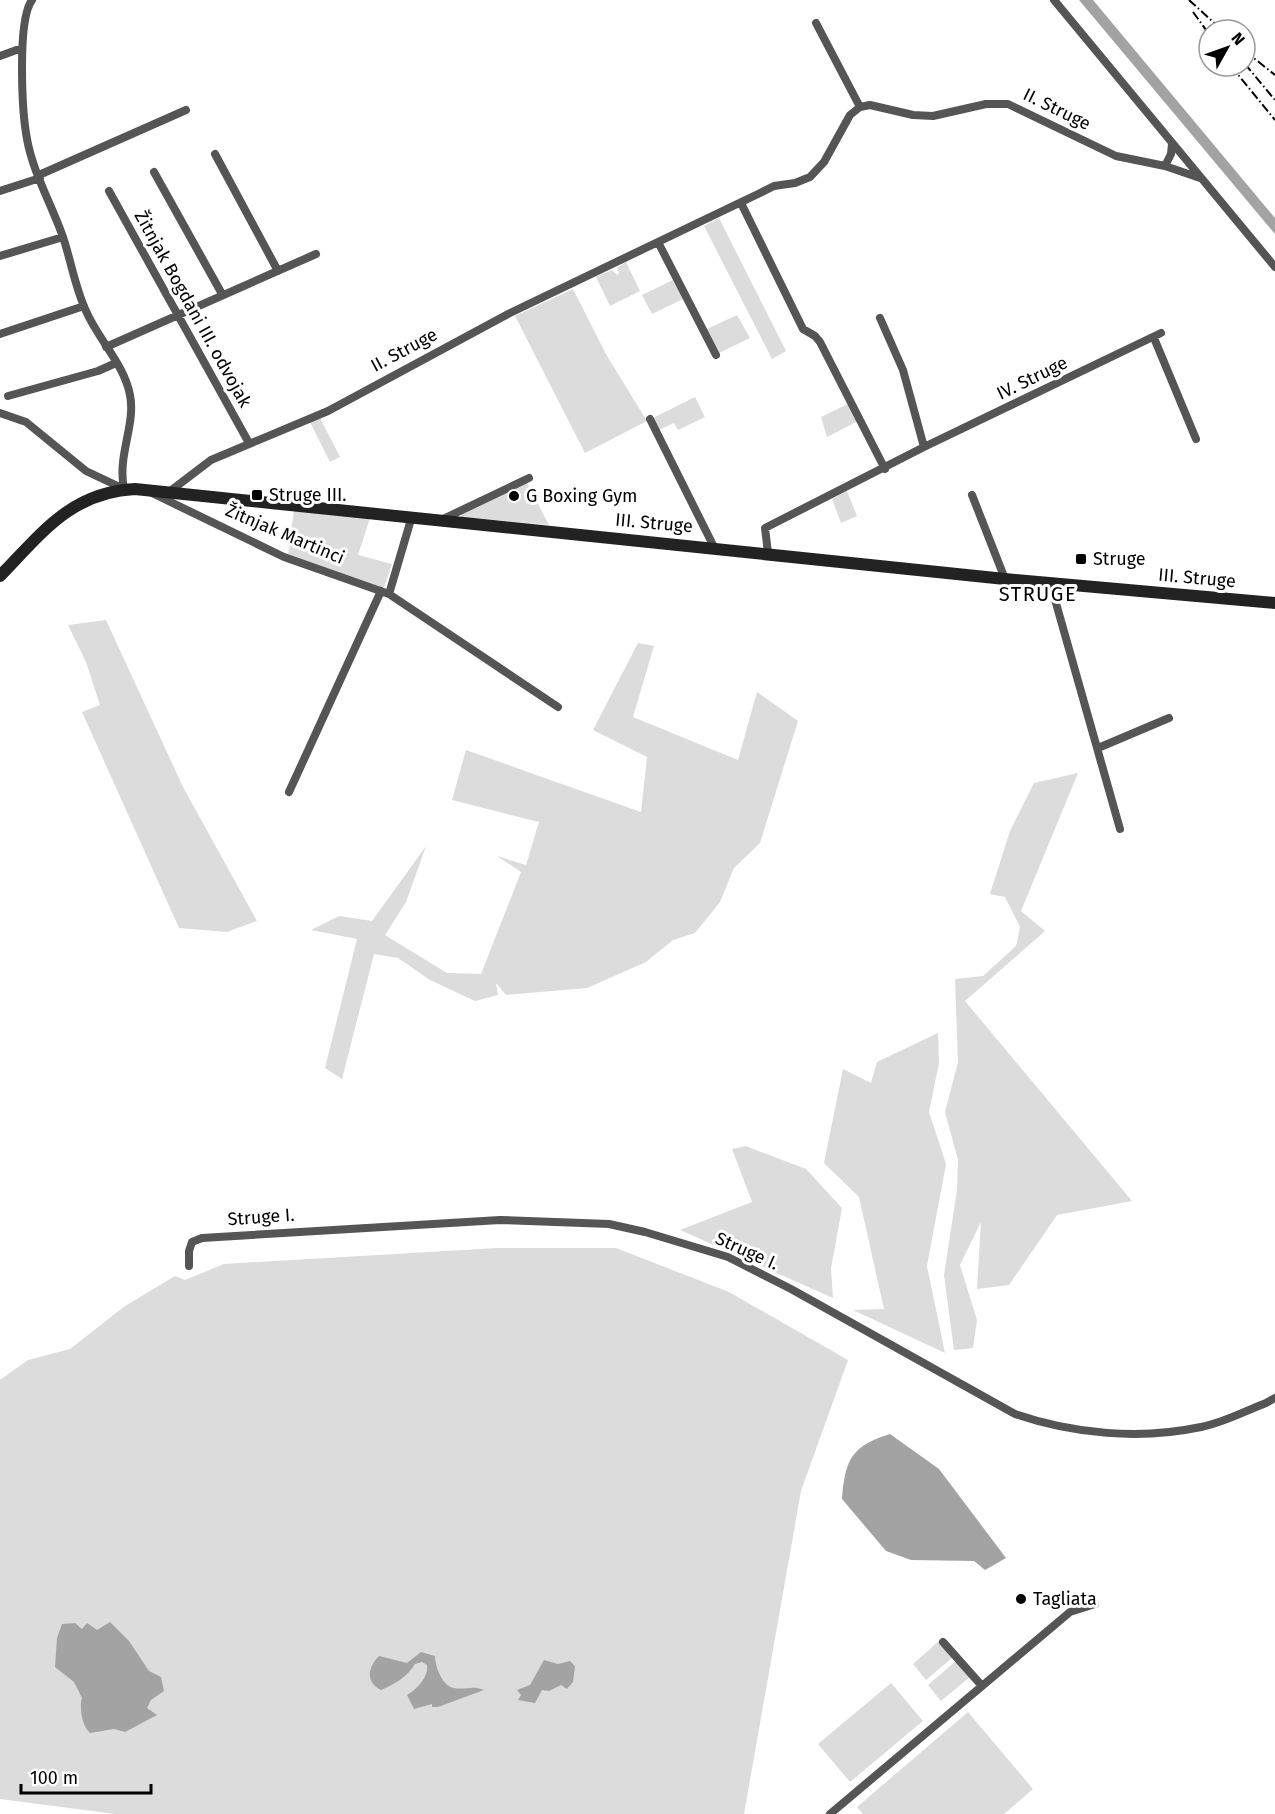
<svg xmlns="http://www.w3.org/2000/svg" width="1275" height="1814" font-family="'Fira Sans',sans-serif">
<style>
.green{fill:#dcdcdc}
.water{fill:#a3a3a3}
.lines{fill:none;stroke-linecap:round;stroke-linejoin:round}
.street{stroke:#555;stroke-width:8}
.secondary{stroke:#222;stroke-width:12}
.rail{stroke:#000;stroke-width:2;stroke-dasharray:9 3 1.5 3;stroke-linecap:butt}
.poi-dot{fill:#000;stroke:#fff;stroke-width:2}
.labels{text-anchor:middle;stroke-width:6;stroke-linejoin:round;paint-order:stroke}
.street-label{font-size:18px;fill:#000;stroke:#fff}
.poi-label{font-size:18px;fill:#000;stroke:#fff;text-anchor:start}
.neighbourhood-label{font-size:20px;letter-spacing:1.5px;fill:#000;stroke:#fff}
</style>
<rect width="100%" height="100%" fill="#fff"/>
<path class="green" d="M719 218 786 351 772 359 704 226Z
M626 262 640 291 610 306 596 277 612 270 617 275 619 273 617 268Z
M673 280 683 299 652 314 642 295Z
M573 289 607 356 647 421 585 453 515 316Z
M737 315 750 338 719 353 707 329Z
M695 397 705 417 678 430 674 423 659 430 653 418Z
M850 403 858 421 827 437 821 417Z
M320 418 340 457 330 462 310 422Z
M526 481 549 525 461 517 460 512Z
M847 491 857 516 841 523 832 499Z
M294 509 370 518 358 555 392 564 384 588 288 556Z
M106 620 183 787 257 921 227 932 179 928 82 712 100 705 86 662 68 625Z
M638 643 654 646 633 717 738 760 757 692 798 721 760 843 734 868 720 902 695 933 673 940 646 962 587 988 506 995 496 983 498 995 475 1001 430 980 398 958 374 954 342 1079 325 1068 357 939 311 930 339 916 372 921 426 846 406 902 385 935 447 973 481 974 521 872 497 856 526 865 539 822 452 800 466 750 641 812 647 757 593 730Z
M1078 773 1021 911 1045 931 965 1001 1132 1201 1057 1215 1009 1285 977 1289 981 1222 960 1265 977 1320 973 1348 954 1350 944 1275 957 1190 958 1160 945 1112 958 1062 955 979 983 976 1016 946 1020 927 1005 897 990 894 1010 831 1034 783Z
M938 1033 939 1063 929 1112 946 1164 927 1266 945 1353 853 1310 884 1309 859 1197 824 1163 843 1069 871 1083 877 1062Z
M746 1146 806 1169 842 1208 831 1268 833 1298 680 1230 752 1202 732 1149Z
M497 1248H616L729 1292 848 1360 801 1491 744 1814H115L0 1799V1380L28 1360 70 1349 125 1306 175 1276 185 1280 224 1264Z
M939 1641 953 1657 926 1680 913 1664Z
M957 1660 971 1676 941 1701 928 1685Z
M891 1683 923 1721 850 1782 818 1744Z
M968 1712 1033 1789 1004 1814H863L857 1807Z"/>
<path class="water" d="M1079 0H1093L1275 218V234Z
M890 1434 939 1469 1006 1558 985 1570 974 1561 911 1560 886 1551 842 1499C845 1459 852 1446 890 1434Z
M110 1622 129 1641 149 1671 161 1677 164 1691 151 1700 147 1708 157 1715 125 1732 114 1729 90 1733C82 1726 79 1708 82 1698L74 1682 55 1667 57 1638 62 1624 75 1623 82 1629 87 1623 97 1630Z
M421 1652 435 1656C435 1666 442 1686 454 1688 465 1690 473 1685 484 1690L438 1707H432V1704L414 1709 407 1695C416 1690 429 1677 427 1665L422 1662 415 1664C407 1677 395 1684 381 1690 365 1682 368 1667 379 1656L407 1663Z
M544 1660 558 1664 570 1661 575 1666 573 1682 567 1689 561 1685 549 1691 542 1690 535 1703 518 1700 521 1695 517 1690 530 1685Z"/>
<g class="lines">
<path class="street" d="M32 0C17 20 22 112 27 139 33 173 52 205 63 237 71 261 75 287 86 311 98 339 124 364 130 395 136 425 117 455 124 489
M1054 0 1275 267
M816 23 860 107
M0 56 22 48
M215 154 278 271
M1165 166 1171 154 1172 144
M154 172 222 294
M39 175 186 110
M0 191 40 178
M109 191 249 443
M741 203 803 329 815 336 820 342 885 469
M659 244 716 355
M0 256 63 237
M880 318 903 370 924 447
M0 334 84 306
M1154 338 1196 439
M106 347 316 254
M8 396 98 371 116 363
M0 413 26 422 86 471 124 489
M650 419 714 547
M169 492 211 460 328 411 510 313 758 194 774 186 795 183 810 177 824 162 850 115 860 107 870 105 913 115 933 116 986 104H1008L1116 156 1165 166 1200 178
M152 493 284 557 389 594 558 707
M972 495 1005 579
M441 520 529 478
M768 553 765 528 924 447 1161 333
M1050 582 1120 829
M389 594 412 516
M1098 748 1169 718
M289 792 381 591
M189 1266V1251L192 1242 202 1238 500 1220 609 1224 645 1232 728 1257 791 1289 1015 1414C1073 1434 1140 1440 1201 1427 1223 1423 1245 1411 1266 1403L1275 1398
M943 1642 982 1686
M830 1814 1070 1612 1095 1604"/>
<path class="secondary" d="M0 576C41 534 71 492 135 489L1005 579 1275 603"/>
<path class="rail" d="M1189 0 1222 30
M1193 12 1209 34
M1245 51 1275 75
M1245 64 1275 100
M1231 66 1275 120"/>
</g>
<g class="poi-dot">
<rect x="251" y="489" width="12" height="12" rx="3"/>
<circle cx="514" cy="496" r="6"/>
<rect x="1075" y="553" width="12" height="12" rx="3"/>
<circle cx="1021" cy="1599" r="6"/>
</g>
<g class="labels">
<g class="street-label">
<text transform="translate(1057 109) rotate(26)" y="6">II. Struge</text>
<text transform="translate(193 309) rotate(61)" y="6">Žitnjak Bogdani III. odvojak</text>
<text transform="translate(404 350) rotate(-28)" y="6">II. Struge</text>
<text transform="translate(1032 378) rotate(-26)" y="6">IV. Struge</text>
<text transform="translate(654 523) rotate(5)" y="6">III. Struge</text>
<text transform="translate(285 534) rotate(23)" y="6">Žitnjak Martinci</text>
<text transform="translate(1197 578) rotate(5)" y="6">III. Struge</text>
<text transform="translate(261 1217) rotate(-4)" y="6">Struge I.</text>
<text transform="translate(747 1251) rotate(24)" y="6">Struge I.</text>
</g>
<g class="poi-label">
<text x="269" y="501">Struge III.</text>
<text x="526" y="502">G Boxing Gym</text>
<text x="1093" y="565">Struge</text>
<text x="1033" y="1605">Tagliata</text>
</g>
<g class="neighbourhood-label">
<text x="1038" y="601">STRUGE</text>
</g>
</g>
<g transform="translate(1227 48) rotate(50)"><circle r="28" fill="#ffffff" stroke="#999999" stroke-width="1.5"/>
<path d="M0-4.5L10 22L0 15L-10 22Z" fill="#000000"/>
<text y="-9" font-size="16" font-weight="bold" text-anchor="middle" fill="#000000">N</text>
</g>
<path d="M21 1784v9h130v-9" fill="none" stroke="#000000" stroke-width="3"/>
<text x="30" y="1784" font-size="18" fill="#000000" stroke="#ffffff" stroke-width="4.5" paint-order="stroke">100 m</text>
</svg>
